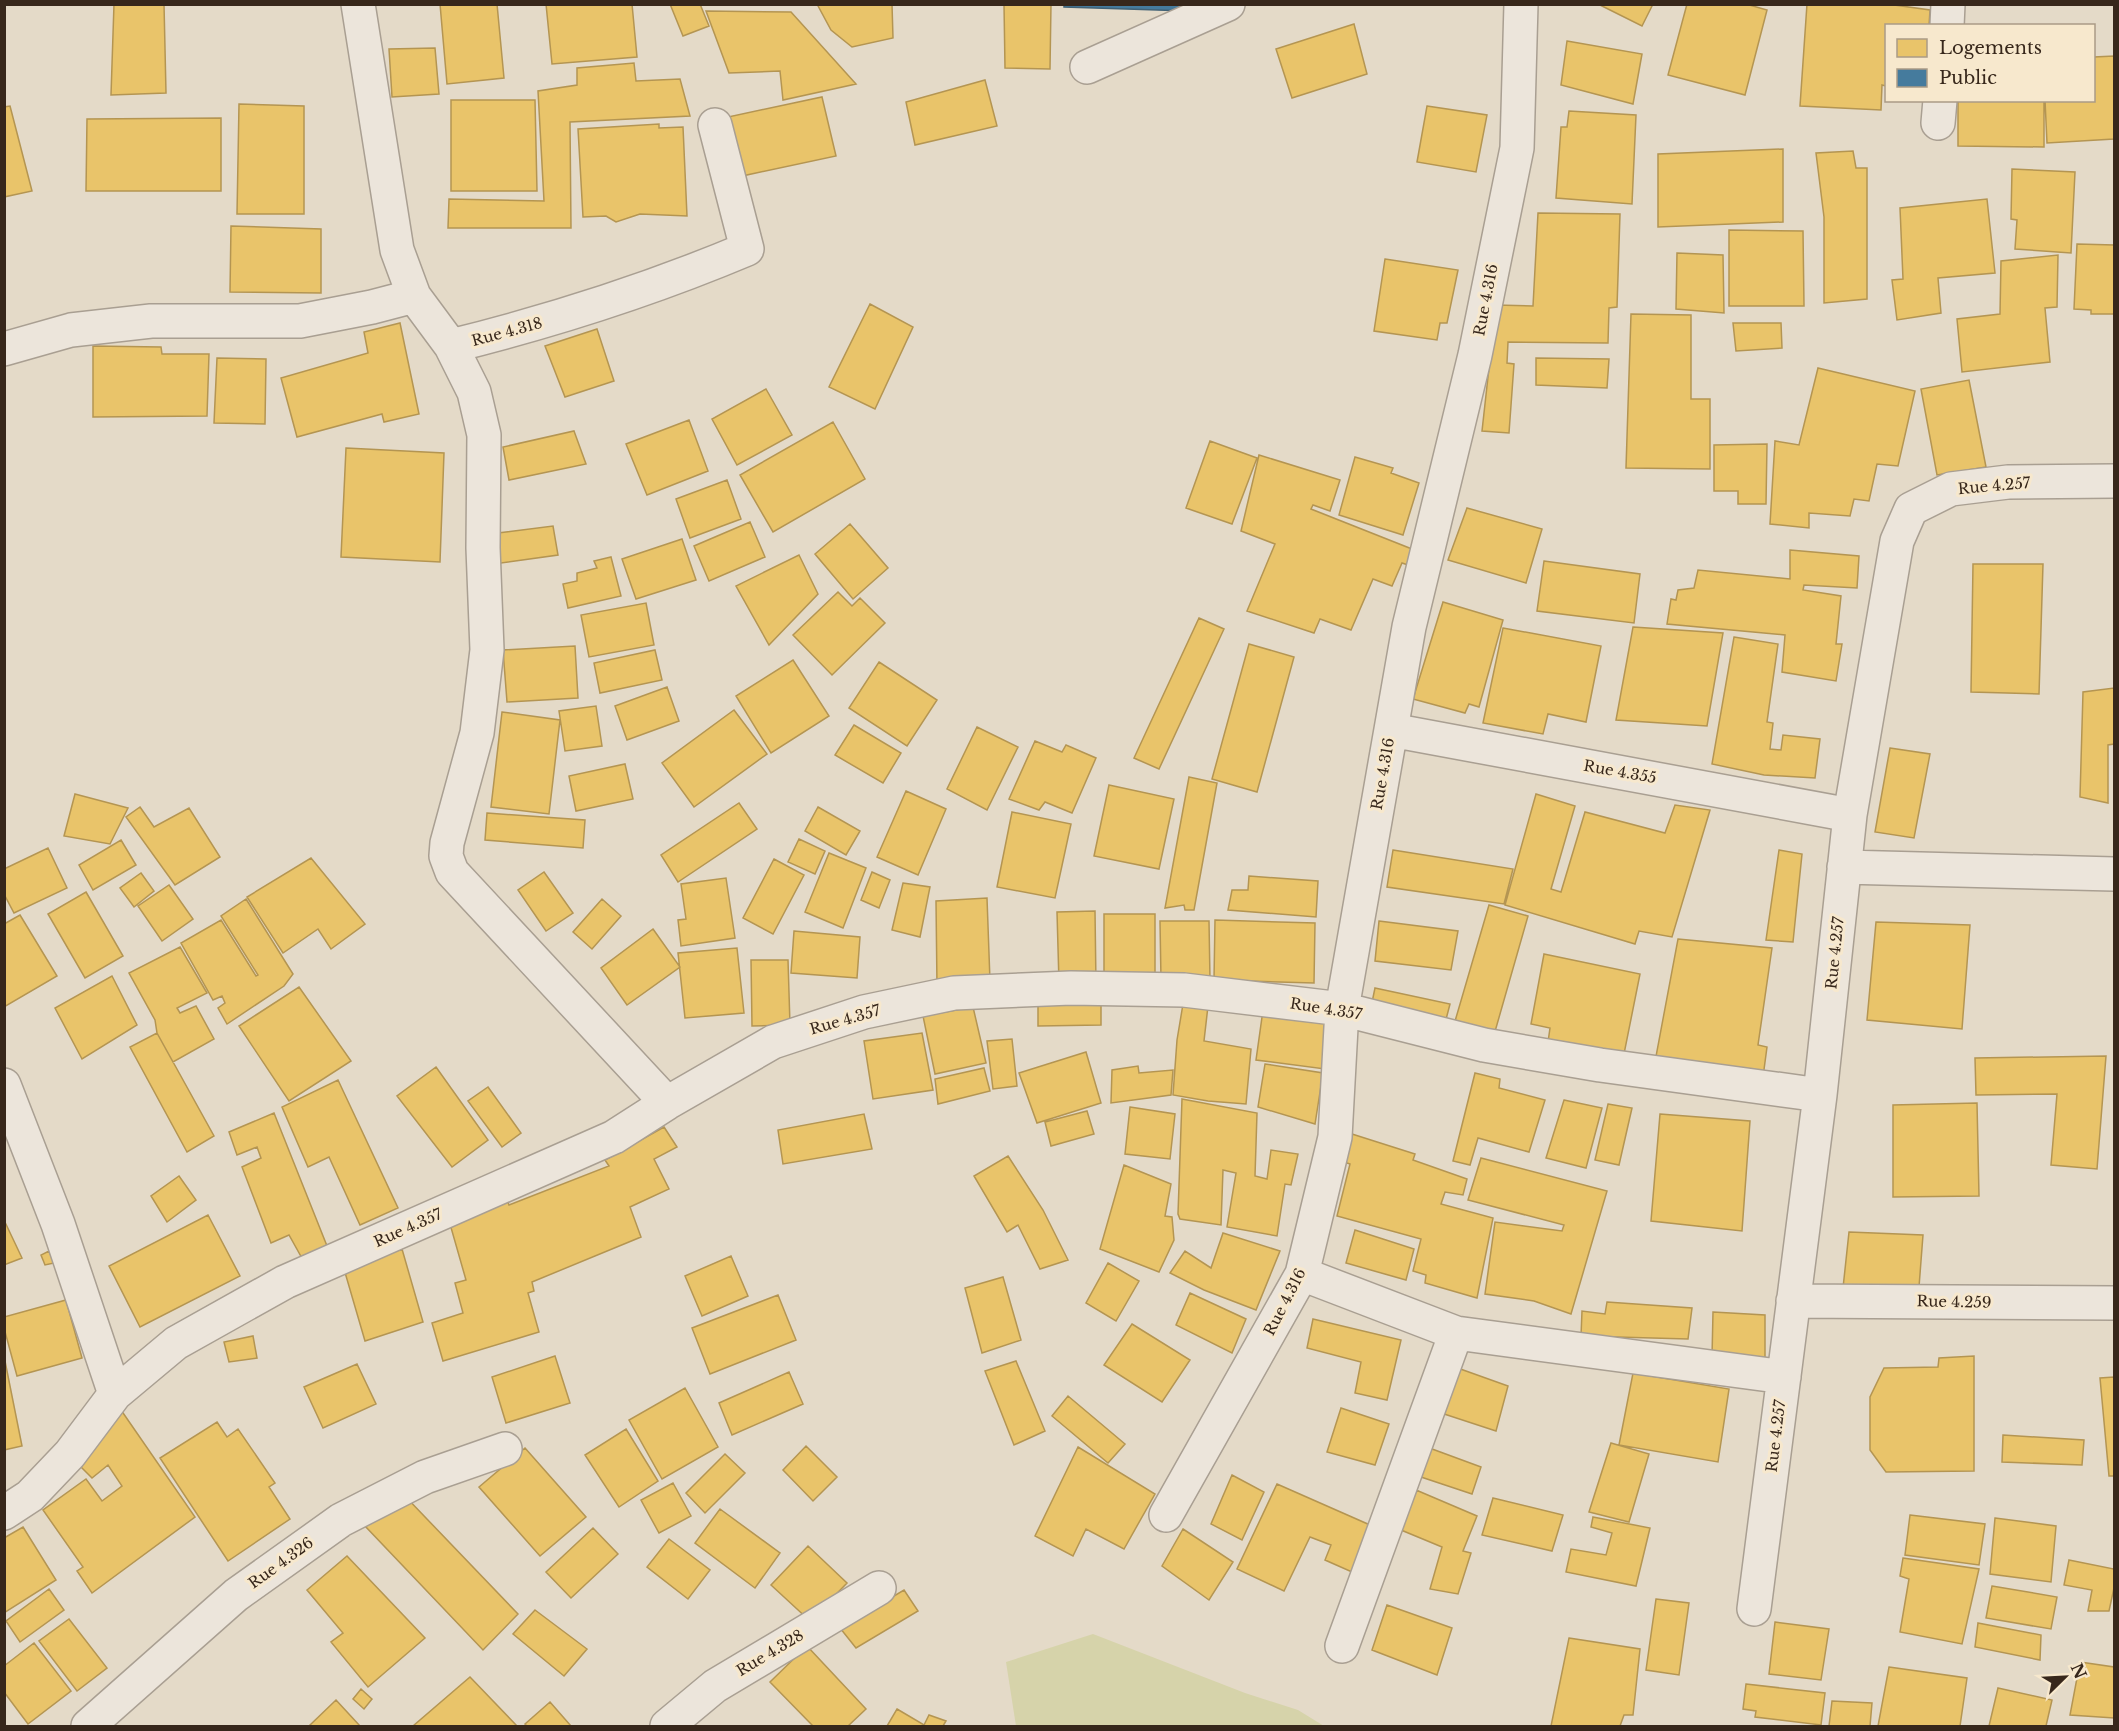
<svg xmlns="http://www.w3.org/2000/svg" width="2119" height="1731" font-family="'Libre Baskerville',serif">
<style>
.green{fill:#d6d3aa}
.homes{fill:#e9c46a;stroke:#b49552;stroke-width:1.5}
.public{fill:#457b9d;stroke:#416276;stroke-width:1.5}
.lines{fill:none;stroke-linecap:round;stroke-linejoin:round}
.street-casing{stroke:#a99f92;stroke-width:36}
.street{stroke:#ece5db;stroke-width:33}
.labels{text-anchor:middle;stroke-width:6;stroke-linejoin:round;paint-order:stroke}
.street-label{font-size:15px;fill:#37271b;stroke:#f7e8cd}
</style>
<rect width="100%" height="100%" fill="#e4dac8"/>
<path class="green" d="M1093 1634 1245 1693 1298 1710 1324 1726H1016L1006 1662Z"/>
<path class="homes" d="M114 4H164L166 93 111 95Z
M440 4H497L504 78 447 84Z
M546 4H632L637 57 552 64Z
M670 4H700L709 26 683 36Z
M817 4H892L893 38 852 47 831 30Z
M1004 4H1051L1050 69 1005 68Z
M1598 4H1653L1642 26Z
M1687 4H1746L1767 10 1745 95 1668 75Z
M1807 4H1887L1930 10 1929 26H1886V86L1882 85 1881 110 1800 106Z
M706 11 791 12 856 84 783 100 780 71 729 73Z
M1354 24 1367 74 1292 98 1276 49Z
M1567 41 1642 54 1633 104 1561 85Z
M435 48 439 94 392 97 389 49Z
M2114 56V139L2047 143 2045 100H2094V57Z
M634 63 636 81 680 79 690 116 570 122 571 228H448L449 199 544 201 538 91 577 85V68Z
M985 80 997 126 915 145 906 102Z
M822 97 836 156 742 176 728 117Z
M451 100H535L537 191H451Z
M1958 100H2044V147L1958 146Z
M239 104 304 106V214H237Z
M10 106 32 191 4 197V107Z
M1427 106 1487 115 1476 172 1417 162Z
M1569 111 1636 115 1632 204 1556 198 1561 127H1567Z
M221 118V191H86L87 119Z
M659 124V128L683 127 687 216 640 214 616 222 606 216 583 217 578 129Z
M1783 149V222L1658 227V154Z
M1853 151 1856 168H1867V299L1824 303V217L1816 153Z
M2012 169 2075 172 2071 253 2015 249 2017 220 2011 219Z
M1987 199 1995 273 1938 278 1941 313 1897 320 1892 280 1903 279 1900 208Z
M1538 213 1620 214 1617 307 1609 308 1608 343 1508 342 1507 363 1514 364 1509 433 1482 431 1496 305 1533 306Z
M231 226 321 229V293L230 292Z
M1729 230 1803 231 1804 306H1729Z
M2077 244 2114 245V314H2091V310L2074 309Z
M1677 253 1723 255 1724 313 1676 309Z
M2058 255 2057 307 2045 308 2050 362 1962 372 1957 319 2000 314 2001 261Z
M1385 259 1458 270 1447 323H1440L1437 340 1374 331Z
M870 304 913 327 875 409 829 387Z
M1631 314 1691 315V399H1710V469L1626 468Z
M400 323 419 414 384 422 382 414 297 437 281 378 368 353 364 332Z
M1733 323H1781L1782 348 1736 351Z
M597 329 614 381 565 397 545 346Z
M93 346 161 347 162 354H209L207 416 93 417Z
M217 358 266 359 265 424 214 423Z
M1536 358 1609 359 1607 388 1536 385Z
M1818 368 1915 391 1898 466 1877 464 1869 501 1854 499 1850 516 1809 513V528L1770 524 1775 441 1799 445Z
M1969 380 1986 467 1937 475 1921 389Z
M766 389 792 435 737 465 712 419Z
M689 420 708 471 647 495 626 444Z
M833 422 865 479 773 532 740 475Z
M574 431 586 464 509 480 503 447Z
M1210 441 1257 458 1232 524 1186 508Z
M1767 444 1766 504H1738V491H1714V445Z
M346 448 444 453 440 562 341 557Z
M1259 455 1340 480 1330 511 1313 505 1311 509 1417 551 1411 566 1402 563 1392 586 1373 579 1351 630 1320 619 1314 633 1247 611 1275 544 1241 531Z
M1355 457 1393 468 1391 473 1419 483 1403 535 1339 515Z
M727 480 741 519 690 538 676 499Z
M1467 508 1542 529 1526 583 1448 560Z
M750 522 765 557 709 581 694 546Z
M850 524 888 568 853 599 815 554Z
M553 526 558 555 494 564 490 534Z
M682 539 696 580 636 599 622 559Z
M1790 550 1859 556 1857 588 1804 585 1803 590 1841 596 1836 644H1842L1836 681 1782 672 1785 635 1667 624 1671 599 1676 600 1678 590 1694 588 1698 570 1790 579Z
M799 555 818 594 769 645 736 586Z
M611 557 621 596 568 608 563 584 577 581V573L597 568 594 561Z
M1544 561 1640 574 1634 623 1537 611Z
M1973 564H2043L2039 694 1971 692Z
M838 592 852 606 860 598 885 623 832 675 793 635Z
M1443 602 1503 620 1479 707 1469 704 1465 713 1413 699Z
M646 603 654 645 589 657 581 615Z
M1199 618 1224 629 1159 769 1134 758Z
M1633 627 1723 633 1707 726 1616 720Z
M1503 628 1601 646 1586 722 1548 714 1543 734 1483 723Z
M1734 637 1778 644 1767 722 1773 723 1770 749 1781 750 1783 735 1820 739 1815 778 1764 775 1712 764Z
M1249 644 1294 657 1257 792 1212 779Z
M575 646 578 698 507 702 503 650Z
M655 650 662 680 600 693 594 663Z
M793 660 829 716 771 753 736 696Z
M879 662 937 700 907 746 849 708Z
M667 687 679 721 627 740 615 706Z
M2114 688V744L2108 745V803L2080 797 2083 692Z
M596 706 602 746 565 751 559 711Z
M734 710 767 754 694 807 662 763Z
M502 712 560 720 549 814 491 807Z
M854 725 901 753 883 783 835 755Z
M977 727 1018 747 987 810 947 789Z
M1035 741 1062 752 1066 745 1096 758 1072 813 1045 802 1039 810 1009 799Z
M1890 748 1930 754 1914 838 1875 832Z
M625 764 633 799 576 811 569 776Z
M1189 777 1217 783 1194 910H1185L1184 905 1165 908Z
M1109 785 1174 799 1159 869 1094 856Z
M906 791 946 809 918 875 877 857Z
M75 794 128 808 110 844 64 836Z
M1536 794 1575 806 1551 889 1561 892 1585 812 1665 833 1675 805 1710 810 1672 937 1639 931 1635 944 1505 905Z
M739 803 757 829 678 882 661 855Z
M140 807 154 827 189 808 220 857 175 885 126 817Z
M818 807 860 831 846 855 805 831Z
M1012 812 1071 824 1055 898 997 887Z
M487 813 585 820 583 848 485 840Z
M799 839 825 851 815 874 788 862Z
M121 840 136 865 93 890 79 865Z
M48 848 67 888 14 913 4 894V869Z
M1393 850 1513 869 1504 904 1387 887Z
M1779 850 1802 854 1793 942 1766 940Z
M829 853 866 868 843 928 805 912Z
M311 858 365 924 331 949 318 929 283 953 247 897Z
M774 859 804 875 773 934 743 918Z
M544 872 573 913 546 931 518 890Z
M872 872 890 880 879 908 861 900Z
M141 873 154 891 134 907 120 888Z
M1249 876 1318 881 1316 917 1228 910 1232 890H1248Z
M726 878 735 938 681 946 678 920 686 919 681 884Z
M903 883 930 887 920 937 892 930Z
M169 885 193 919 162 941 138 906Z
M86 892 123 956 85 978 48 914Z
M987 898 990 981 937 987 936 901Z
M246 899 293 974 284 986 227 1024 218 1008 225 1003 222 996 213 1000 181 943 221 920 256 976 258 975 221 916Z
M602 899 621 916 592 949 573 932Z
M1489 905 1528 916 1492 1042 1453 1028Z
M1095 911 1096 984 1059 983 1057 912Z
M1104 914H1155V975H1104Z
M20 915 57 976 4 1007V924Z
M1215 920 1315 923 1314 983 1214 980Z
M1160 921H1209L1210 980H1161Z
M1379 921 1458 931 1451 970 1375 961Z
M1876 922 1970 925 1962 1029 1867 1020Z
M653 929 680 967 627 1005 601 968Z
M794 931 860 937 857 978 791 973Z
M1678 939 1772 948 1758 1045 1767 1047 1763 1077 1654 1067Z
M180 947 207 993 177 1008 180 1013 196 1006 214 1039 173 1062 157 1033 155 1020 129 973Z
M737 948 744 1013 685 1018 678 953Z
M1544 954 1640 974 1624 1054 1548 1042 1550 1028 1531 1024Z
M751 960H788L790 1025 752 1026Z
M112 976 137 1025 82 1059 55 1008Z
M299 987 351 1061 289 1101 239 1026Z
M1375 988 1450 1004 1443 1031 1370 1012Z
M1101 1000V1025L1038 1026V1001Z
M1183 1004 1208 1006 1204 1041 1251 1049 1246 1104 1208 1101 1173 1095 1177 1040Z
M973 1007 986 1063 935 1074 923 1016Z
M1263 1010 1331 1020 1325 1069 1256 1060Z
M157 1033 214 1136 187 1152 130 1047Z
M922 1033 933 1090 873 1099 864 1041Z
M1012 1039 1017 1086 993 1089 987 1041Z
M1086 1052 1101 1103 1037 1123 1019 1073Z
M2106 1056 2097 1169 2051 1165 2057 1094 1976 1095 1975 1058Z
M1265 1064 1323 1073 1315 1124 1258 1107Z
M1138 1066 1139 1073 1173 1070 1171 1095 1111 1103 1112 1070Z
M436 1067 488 1140 452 1167 397 1096Z
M984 1068 990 1091 938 1104 935 1079Z
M1475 1073 1500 1079 1499 1088 1545 1100 1529 1152 1478 1138 1470 1165 1453 1161Z
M338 1080 398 1208 360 1225 329 1157 308 1167 282 1107Z
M488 1087 521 1133 502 1147 468 1101Z
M1182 1099 1257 1113 1255 1176 1267 1179 1271 1150 1298 1154 1291 1185 1285 1184 1277 1236 1227 1227 1236 1173 1223 1170 1221 1225 1180 1219 1178 1214Z
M1564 1100 1602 1108 1586 1168 1546 1158Z
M1977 1103 1979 1196 1893 1197V1105Z
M1608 1104 1632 1108 1619 1165 1595 1160Z
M1130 1107 1175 1114 1170 1159 1125 1154Z
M1087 1111 1094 1134 1051 1146 1045 1122Z
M274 1113 327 1246 303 1260 289 1235 271 1243 242 1167 261 1158 257 1147 237 1155 229 1132Z
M864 1114 872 1149 783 1164 778 1130Z
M1660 1114 1750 1121 1742 1231 1651 1221Z
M664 1127 677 1147 654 1159 669 1189 630 1207 641 1237 532 1282 534 1291 528 1293 539 1332 443 1361 432 1323 463 1313 455 1283 466 1280 448 1217 507 1200 509 1205 609 1166 605 1160Z
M1352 1134 1415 1154 1413 1160 1467 1179 1463 1195 1445 1192 1441 1204 1493 1218 1477 1298 1425 1283 1426 1275 1413 1271 1421 1239 1337 1216 1350 1164 1344 1162Z
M1008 1156 1043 1210 1068 1260 1040 1269 1018 1225 1007 1232 974 1176Z
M1481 1158 1607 1191 1571 1314 1534 1301 1485 1294 1495 1222 1562 1231 1564 1225 1468 1200Z
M1124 1165 1171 1184 1165 1216 1172 1217 1174 1240 1159 1272 1100 1249Z
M179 1176 196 1200 167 1222 151 1196Z
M208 1215 240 1276 140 1327 109 1266Z
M4 1220 22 1258 4 1265Z
M1355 1230 1414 1249 1406 1280 1346 1263Z
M1849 1232 1923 1235 1919 1287 1843 1288Z
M1223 1233 1280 1251 1256 1310 1204 1290 1170 1273 1185 1251 1211 1268Z
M402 1249 423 1322 365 1341 344 1269Z
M49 1251 54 1263 45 1265 41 1255Z
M731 1256 748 1296 702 1316 685 1276Z
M1108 1263 1139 1281 1116 1321 1086 1303Z
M1003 1277 1021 1340 982 1353 965 1288Z
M1190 1293 1246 1319 1232 1353 1176 1325Z
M778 1295 796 1340 710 1374 692 1328Z
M66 1300 82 1358 17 1376 4 1328V1317Z
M1607 1302 1692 1308 1688 1339 1581 1336 1582 1311 1605 1314Z
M1713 1312 1765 1315V1360L1712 1357Z
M1313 1319 1401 1340 1387 1400 1355 1393 1361 1362 1307 1348Z
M1132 1324 1190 1360 1162 1402 1104 1365Z
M253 1336 257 1358 229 1362 224 1342Z
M4 1356 22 1446 4 1450Z
M555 1356 570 1403 506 1423 492 1377Z
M1974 1356V1471L1886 1472 1870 1450V1397L1884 1368 1938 1367 1939 1358Z
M1016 1361 1045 1431 1014 1445 985 1371Z
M357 1364 376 1404 323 1428 304 1387Z
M1452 1366 1508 1386 1496 1431 1438 1412Z
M789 1372 803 1404 732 1435 719 1403Z
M1633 1373 1729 1389 1718 1462 1619 1445Z
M2114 1377V1476H2109L2100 1378Z
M685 1388 718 1447 662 1479 629 1420Z
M1068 1396 1125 1444 1108 1463 1052 1416Z
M1341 1408 1389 1424 1375 1465 1327 1452Z
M121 1410 195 1517 92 1593 77 1571 83 1567 43 1510 86 1479 102 1501 122 1486 108 1465 92 1478 77 1463Z
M217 1422 227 1437 238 1429 275 1483 269 1487 290 1519 228 1561 160 1458Z
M626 1429 658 1481 619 1507 585 1455Z
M2003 1435 2084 1440 2082 1465 2002 1462Z
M1611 1443 1649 1454 1629 1522 1589 1512Z
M806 1446 837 1477 813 1501 783 1470Z
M1424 1446 1481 1467 1472 1494 1412 1474Z
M1078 1447 1155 1494 1124 1549 1086 1529 1073 1556 1035 1536Z
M525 1448 586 1517 540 1556 479 1487Z
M725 1454 745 1473 705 1513 686 1493Z
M1232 1475 1264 1492 1242 1540 1211 1524Z
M673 1483 691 1516 659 1533 641 1500Z
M1277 1484 1370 1525 1352 1572 1325 1560 1331 1545 1310 1537 1284 1591 1237 1569Z
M1416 1490 1477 1516 1463 1551 1471 1553 1458 1594 1430 1589 1442 1547 1401 1530Z
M403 1494 518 1614 483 1650 365 1526Z
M1493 1498 1563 1515 1552 1551 1482 1535Z
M720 1509 780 1553 755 1588 695 1543Z
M1910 1515 1985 1524 1979 1565 1905 1555Z
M1593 1517 1650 1528 1636 1586 1566 1572 1571 1549 1606 1555 1612 1533 1591 1527Z
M1995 1518 2056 1526 2051 1582 1990 1574Z
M23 1527 56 1580 4 1613V1538Z
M593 1528 618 1554 571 1598 546 1572Z
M1183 1529 1233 1562 1209 1600 1162 1566Z
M669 1539 710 1570 688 1599 647 1567Z
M808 1546 847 1583 810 1621 771 1585Z
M347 1556 425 1638 368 1687 331 1642 343 1633 307 1590Z
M1903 1558 1979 1569 1962 1644 1900 1632 1909 1579 1900 1576Z
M2069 1560 2114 1569V1588L2109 1611H2088L2092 1590 2064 1585Z
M1992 1586 2057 1597 2051 1629 1986 1618Z
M49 1589 64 1610 20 1642 6 1621Z
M904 1590 918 1611 856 1648 840 1628Z
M1656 1599 1689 1603 1679 1675 1646 1670Z
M1387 1605 1452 1628 1437 1675 1372 1650Z
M535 1610 587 1649 564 1676 513 1634Z
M69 1619 107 1668 77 1691 39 1641Z
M1775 1622 1829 1629 1821 1680 1769 1674Z
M1978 1623 2041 1635 2040 1660 1975 1647Z
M1569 1638 1640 1649 1633 1715H1624L1620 1726H1551Z
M34 1643 71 1691 28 1724 4 1692V1666Z
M807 1646 866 1709 848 1726H813L770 1682Z
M2080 1662 2114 1667V1718L2070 1715Z
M1889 1667 1967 1678 1960 1726H1878Z
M470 1677 517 1726H413Z
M1746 1684 1825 1693 1821 1725 1755 1717 1756 1711 1743 1709Z
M1998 1688 2052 1700 2046 1726H1989Z
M361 1689 372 1699 364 1709 353 1699Z
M336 1700 360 1726H309Z
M1832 1701 1872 1703 1870 1726H1829Z
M550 1702 571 1726H527L525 1724Z
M897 1709 924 1725 929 1715 946 1721 943 1726H887Z"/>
<path class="public" d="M1064 4H1188V11L1064 7Z"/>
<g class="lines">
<g class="street-casing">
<path id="street" d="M358 4 397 250 414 296 451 346C552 321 652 289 747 249L715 125
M1947 26 1948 4
M1087 67 1228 4
M1938 123 1940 100
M451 346 474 392 484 435 483 548 487 650 477 733 447 843 446 856 452 872 667 1103
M4 349 71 330 151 321H300L372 307 414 296
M1391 730 1850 815
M1844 867 2114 874
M4 1085 58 1224 115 1394
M1302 1274 1456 1333 1784 1377
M1793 1301 2114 1303
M4 1513 30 1496 70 1454 115 1394 176 1343 285 1282 614 1137 667 1103 773 1042 864 1012 954 993 1071 988 1184 990 1342 1009 1484 1045 1600 1065 1820 1095
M1166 1515 1302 1274 1335 1137 1342 1009 1409 627 1475 355 1517 148 1521 4
M1754 1609 1820 1095 1850 815 1897 541 1911 509 1951 489 2008 482 2114 481
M1342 1646 1456 1333
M88 1726 236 1595 341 1520 425 1477 505 1449
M667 1726 715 1686 879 1588"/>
</g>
<use href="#street" class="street"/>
</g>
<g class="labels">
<g class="street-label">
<text transform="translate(1486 300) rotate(-79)" y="5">Rue 4.316</text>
<text transform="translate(507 332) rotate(-15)" y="5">Rue 4.318</text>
<text transform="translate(1994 486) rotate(-5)" y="5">Rue 4.257</text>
<text transform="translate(1620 772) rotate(10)" y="5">Rue 4.355</text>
<text transform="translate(1383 774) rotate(-80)" y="5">Rue 4.316</text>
<text transform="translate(1835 953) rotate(-84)" y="5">Rue 4.257</text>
<text transform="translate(1326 1009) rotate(9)" y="5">Rue 4.357</text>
<text transform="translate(845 1020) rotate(-16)" y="5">Rue 4.357</text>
<text transform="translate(408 1228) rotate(-24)" y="5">Rue 4.357</text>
<text transform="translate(1285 1302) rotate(-63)" y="5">Rue 4.316</text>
<text transform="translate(1954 1302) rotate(1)" y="5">Rue 4.259</text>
<text transform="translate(1776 1436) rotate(-83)" y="5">Rue 4.257</text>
<text transform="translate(281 1563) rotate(-36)" y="5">Rue 4.326</text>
<text transform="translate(770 1653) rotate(-31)" y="5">Rue 4.328</text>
</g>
</g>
<rect width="2119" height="1731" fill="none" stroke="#37271b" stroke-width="12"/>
<rect x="1885" y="24" width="210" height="78" fill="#f7e8cd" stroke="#aa9b86" stroke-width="1.5"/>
<rect x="1897" y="39" width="30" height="18" fill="#e9c46a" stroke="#aa9b86" stroke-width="1.5"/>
<text x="1939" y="54" font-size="18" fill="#37271b">Logements</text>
<rect x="1897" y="69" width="30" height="18" fill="#457b9d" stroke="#aa9b86" stroke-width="1.5"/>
<text x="1939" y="84" font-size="18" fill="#37271b">Public</text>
<g transform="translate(2065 1677) rotate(66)" stroke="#f7e8cd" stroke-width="4.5" paint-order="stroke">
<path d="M0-4.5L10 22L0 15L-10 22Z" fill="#37271b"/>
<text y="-9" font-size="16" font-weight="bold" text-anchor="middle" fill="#37271b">N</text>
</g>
</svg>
